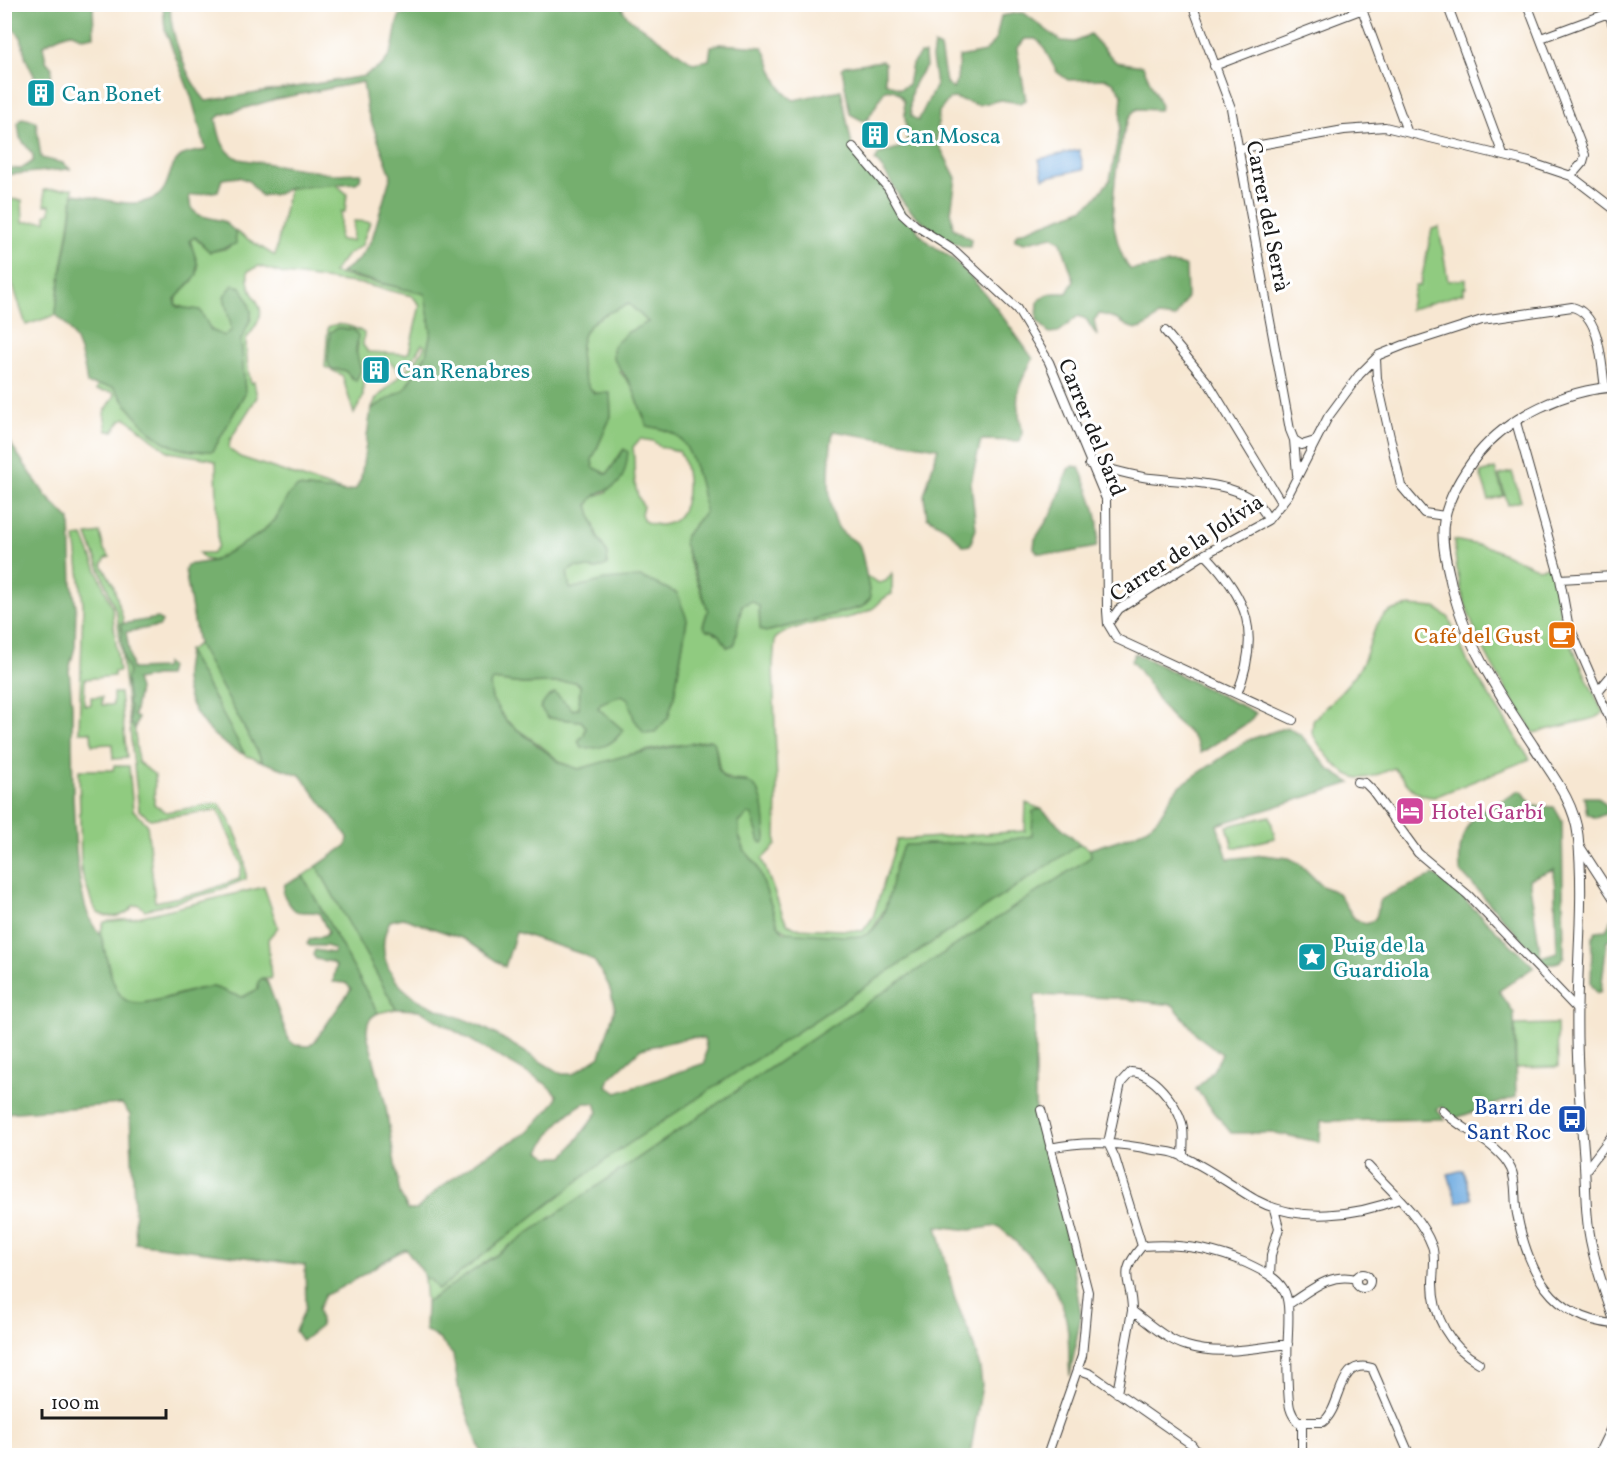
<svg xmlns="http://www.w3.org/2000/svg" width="1619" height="1460" font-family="Vollkorn,serif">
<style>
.green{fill:#90cb80;stroke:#56744e;stroke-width:1.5;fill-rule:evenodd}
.forest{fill:#74af6e;stroke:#486645;stroke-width:1.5;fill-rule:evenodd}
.water{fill:#70ace1;stroke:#46647e;stroke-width:1.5}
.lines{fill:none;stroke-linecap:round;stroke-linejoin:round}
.minor-casing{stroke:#3d3a37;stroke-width:10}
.tertiary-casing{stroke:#3d3a37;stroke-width:11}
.minor{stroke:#fff;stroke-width:8}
.tertiary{stroke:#fff;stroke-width:9}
.labels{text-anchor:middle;stroke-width:6;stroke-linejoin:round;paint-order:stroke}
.culture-label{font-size:22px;fill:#0d838f;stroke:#fff;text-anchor:start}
.street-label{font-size:22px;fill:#1c1c1c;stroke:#fff}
.food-label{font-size:22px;fill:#c56008;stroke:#fff;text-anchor:end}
.hotel-label{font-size:22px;fill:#b23c85;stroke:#fff;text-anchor:start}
.transit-label{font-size:22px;fill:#164399;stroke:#fff;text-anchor:end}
</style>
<rect width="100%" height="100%" fill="#fff"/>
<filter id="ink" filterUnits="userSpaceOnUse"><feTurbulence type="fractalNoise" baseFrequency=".0167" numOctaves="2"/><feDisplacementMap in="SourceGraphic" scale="12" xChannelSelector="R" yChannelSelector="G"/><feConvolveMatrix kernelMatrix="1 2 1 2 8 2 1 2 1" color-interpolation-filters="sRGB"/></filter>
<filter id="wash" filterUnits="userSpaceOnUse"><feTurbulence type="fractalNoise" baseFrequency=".008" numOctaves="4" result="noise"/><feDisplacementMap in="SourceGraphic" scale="24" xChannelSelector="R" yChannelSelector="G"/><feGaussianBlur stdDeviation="1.35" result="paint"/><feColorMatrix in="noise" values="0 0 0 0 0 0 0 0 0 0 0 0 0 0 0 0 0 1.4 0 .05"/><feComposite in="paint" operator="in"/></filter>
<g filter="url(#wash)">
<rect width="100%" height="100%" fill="#f7e7d2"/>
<path class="green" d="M335 183 347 194 345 212H341L339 240 352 241 354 221 370 222 362 245 346 256 333 273 426 294 431 332 426 355 404 390 371 409 376 399 417 359 425 346 422 344 414 357 398 371C392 359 378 357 368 364L363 377V397L354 414 342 375 325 367 328 327C338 321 355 327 364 333L363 345 368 352 406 354 409 352 420 305 412 296 362 284 284 274 259 266 248 271C245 306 279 300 246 339 246 354 247 368 251 383L254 382 257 397 230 440 229 449 240 457 345 492 298 487C286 497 283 511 273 521 256 539 234 550 213 561L205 559 199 553H213L218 546 216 462 211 459 169 452 126 418 121 420 114 431H107L104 413 115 395 113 392 96 390 98 384 113 387C120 393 123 402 130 409 156 440 172 454 213 451L245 393 241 340 251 318V311L225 301 232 330 224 336 211 330 184 308 175 304C177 289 197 285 198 268 198 258 190 249 190 240L194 237 210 252 228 248 236 237 235 231 275 256 289 188ZM338 328 354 330 358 343 353 379 344 370 331 369C324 355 333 341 338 328Z
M73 188C72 231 58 272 56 315L26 325 5 261 4 199 22 200 23 222 46 221V214L50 213V205H45L44 190Z
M1439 227 1448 281 1466 279V287L1463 288V293L1409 310 1415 286H1420L1432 229Z
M629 304 649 323 628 332 620 372 632 386 647 426C657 428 670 430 678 437 693 449 703 493 705 512L686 535 688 558 708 610 703 625 721 637 727 647 742 605 752 601 759 606 760 628 770 631 862 607 870 599 866 576 879 583 886 581 892 573V594C881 597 879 606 870 610 844 624 797 619 775 639L773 665 777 787 776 845 762 859 784 918 788 924 795 928 863 931 873 917 897 840 1025 831 1026 803 1041 809 1033 812V836L994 842 905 845 885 908 870 934 861 937 791 934 778 925 757 865 745 851 739 836V823L748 814 752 815 760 842 766 838 760 794 746 781C710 781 723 766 714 742L710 740C682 745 654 748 628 755 613 759 594 770 579 769 563 767 551 754 540 745 517 728 490 717 490 684L493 680 522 684 575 682 580 685 579 708 573 710 562 701 548 718 581 721 586 727 584 735 588 749 616 740 598 708 601 703 622 695 628 698 634 719 668 718 674 697 687 620 605 580 570 590 567 572 575 567 597 569 608 554 597 536 588 505 592 497 607 492 623 450 607 475 593 467 592 460 611 416 610 394 594 393C579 377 574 340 591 324 601 314 616 310 629 304ZM640 439 653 441 660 447 679 451C695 479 690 541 644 521L641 514 643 506C631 487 636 469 633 447Z
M1495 469 1504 496 1489 500 1480 473Z
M1512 472 1521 501 1508 505 1499 475Z
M100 533 104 550 110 557 106 558 102 565 113 584 123 619 138 762 155 775 154 804 166 812 219 803C233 824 247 853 246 879L214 892 145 910 139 905 133 906C125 918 111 919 98 913L93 906 81 870 79 770H113L114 766H129L133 810 147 824 155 902 203 892 239 879 242 865 218 810 150 819 139 810 117 614 87 535Z
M83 536 112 607 119 671 114 672V676L85 679 84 705H91V697H102V705H113V693H120L127 758 113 759 112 744 92 745 91 732H79L83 604 75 537Z
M1454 540 1488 547 1539 569 1553 565 1562 625 1603 713 1595 718 1534 733C1494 672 1457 615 1454 540Z
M1409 606 1436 608 1449 618 1468 663 1530 759 1434 797C1414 797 1405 781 1394 768 1384 772 1374 777 1363 778 1341 779 1321 749 1312 733L1313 721C1329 702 1348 688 1361 666 1370 651 1370 632 1381 619 1388 610 1399 608 1409 606Z
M198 644 263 762 245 755 188 651Z
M1270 816 1275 838 1233 848 1227 826Z
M1080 844 1090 849 1092 857 827 1029 426 1303 424 1278 430 1279 438 1290 612 1155Z
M317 866 396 1009 378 1013 303 876Z
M264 887 278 927 268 939 271 979 262 978 258 989 243 997C234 996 219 988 213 987 193 985 139 1014 123 998 108 984 107 951 100 933L104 922 129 919Z
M1557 1024 1558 1067 1516 1068 1515 1025Z"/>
<path class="forest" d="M41 4 93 5 94 36 83 38 72 33C66 33 47 42 43 46L46 61 52 68 50 85 39 86 26 59 21 37 5 20 4 8Z
M163 5H170C170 33 186 79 206 101L365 76C370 70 379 70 384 63 398 47 392 32 400 15L436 5H622L623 11 630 19 693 63 709 60 711 46 720 44 763 47C772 64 776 91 794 100L841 90 852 146 915 225C920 242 943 250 955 261 985 290 1009 325 1033 359 1024 375 1015 390 1018 408 1019 420 1025 430 1020 441L981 440 971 482 976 529 970 545 964 546 946 528 927 517 924 495 938 448 833 431C829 456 825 504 838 527 843 536 853 538 859 545 862 549 870 594 870 599L862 607 765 632 760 629 759 606 752 601 742 605 734 645 727 647C722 638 717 630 706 630L703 626 708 610 684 543 686 535 705 512C703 493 693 449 678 437 670 430 657 428 647 426L632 386 613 358V346L628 332 648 322 629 304C616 310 601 314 591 324 574 340 579 377 594 393H610L611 416 592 460 593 467 607 474 624 449 628 452C623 504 602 478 588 505L597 536 608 555 607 565 597 569 575 567 567 572 570 589 605 580 641 577 677 593 687 619 674 697 668 718 655 732 644 733 634 719 628 699 622 695 601 703 598 708 623 730C614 744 598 752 581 747L578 741 584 735 586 727 581 721 548 718 540 708 548 697 555 693 573 710 579 708 580 685 575 682 522 684 493 680 490 684 492 699 506 721 561 763 579 769 627 755 710 740 714 742C719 754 714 768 724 778 731 784 740 780 747 782 767 788 764 822 766 838L763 843 760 842 752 815 748 814 739 823V836L745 851 757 865 778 925 784 932 861 937C896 924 886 870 905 845L994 842 1032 836 1033 811 1041 809 1080 844 612 1155 438 1290 430 1279 424 1278 422 1271 406 1249C378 1262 355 1283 325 1295L318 1309 321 1326 302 1341 295 1331 306 1307 305 1265 136 1243 130 1115 122 1104 5 1113 4 434 46 496 70 520 72 583 76 606 75 647 69 670 72 705C73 748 68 910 100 933 106 950 110 986 123 998 139 1014 193 986 213 987 219 988 234 996 243 997L258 989V982L262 978 267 981 289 1040 295 1045 309 1046 315 1041 351 989 346 983 333 982 336 966 332 962 316 959 313 955 315 950 333 953 334 949 327 946H310L307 944 310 939 325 936 328 932 319 913C297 909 298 920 283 894L285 884 303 876 378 1013C368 1018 367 1023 367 1034L385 1102 400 1194 408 1210H416L438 1189 483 1157 527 1133 556 1101 557 1095 546 1084 419 1010 396 1009 317 866 347 845 348 837 300 775 263 762 198 644 185 570 187 565 213 561 257 536 275 520 289 494 298 487 345 492 356 489 361 478 371 409 404 390 426 355 431 332 425 294 341 273 359 259 372 239 391 175 367 110 363 82 276 99 221 115 216 119C220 138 221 150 239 159L333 174 361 173 360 180 356 183 289 188 278 194 261 196 249 181 239 177 222 179 218 191 189 196 191 208 198 215 223 221 235 231 236 244 210 252 195 237 190 240 197 262V275L175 299V304L178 307 200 310 211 330 224 336 232 330 224 296 233 285 241 287 248 300 251 311V318L241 340 245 393 213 451C173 453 155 441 130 409 124 402 120 393 113 387L87 384C84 359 77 331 56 315 58 274 72 235 73 194 98 195 130 212 156 197 172 187 167 163 183 155 189 152 198 151 206 150L191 96 165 30ZM403 918 464 939 505 967 516 932 585 955 595 962 602 973 609 986 615 1008 600 1056 573 1074H562C535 1059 509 1041 482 1027 460 1016 428 1008 410 994 386 976 376 948 390 921ZM692 1037 704 1039 706 1047 705 1063 617 1093 607 1086 610 1078 641 1049ZM584 1103H595L598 1112 564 1157H549L540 1151C551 1130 563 1115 584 1103Z
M1018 13H1024L1061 41 1075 42 1090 34 1116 62 1143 66 1161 106 1159 110 1137 109C1120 117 1112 196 1113 216 1114 231 1120 257 1130 269 1146 271 1173 258 1186 267L1187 297 1175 318 1158 316C1130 345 1129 317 1099 314L1094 320 1097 336 1086 319 1078 316 1059 332 1049 333 1037 320 1038 302C1045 291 1056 293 1067 293L1074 281 1061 242 1052 236 1024 243 1015 240V236L1019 233 1082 209 1094 200 1110 180 1120 128 1122 94 1113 82 1106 79 1068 80 1057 72 1041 43 1035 39H1025L1017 49 1026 100 1020 103 1001 100 978 105 954 98 949 99 939 112 937 141 956 178 951 212 953 228 971 239 970 247C951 248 909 213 899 196 891 184 887 171 875 161L879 154 905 146 907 142 904 101C900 93 894 88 885 90L868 119 863 121 850 114 842 69 844 66 882 61 885 63V82L900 89 908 85 912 64 920 54H925L926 67C912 82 908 95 911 116L918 121 936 85 932 58 934 45 940 48 946 83 953 89 957 80 959 57 985 52 996 39 1001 16Z
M22 118 36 121 41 158 63 163 70 169 5 175V168L21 169 33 161V155L20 138 18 123Z
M338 328 354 330 358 335 356 351 361 370 356 381 344 370 331 369 328 362 330 332Z
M1073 466 1079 467C1089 492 1104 520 1096 547L1060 554 1038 553 1034 548 1035 539 1055 508 1068 469Z
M158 618 162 622 160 626 126 632 132 669 164 668 166 663 170 667 168 676H155L136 680 139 689 134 716 138 718 135 729 130 723V706L127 703 129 700 126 680 129 672 124 660 121 624Z
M188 651 245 755C216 743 188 714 185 680 184 671 187 660 188 651Z
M1135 653 1256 713 1249 722 1201 753C1192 728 1180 729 1166 711 1153 694 1146 676 1131 661Z
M1287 727 1301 735 1330 770 1351 783 1217 825 1228 859 1263 855 1289 858 1299 863 1322 886 1338 893 1354 918 1365 924C1379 921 1377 912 1379 902 1384 894 1421 883 1433 875L1444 880 1534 967 1499 991 1514 1013 1516 1097 1453 1119 1442 1106 1437 1110 1445 1119 1321 1121 1320 1142 1275 1133H1231L1196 1089 1212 1072 1222 1054 1198 1036 1173 1005 1115 998 1035 995V1104L1071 1256 1081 1315 1070 1376C1068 1357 1070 1337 1066 1319 1058 1278 1027 1252 998 1226L970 1230 937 1226 955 1299 973 1342 980 1369 982 1385 970 1455H482L459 1391 453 1355 439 1339 425 1330 426 1303 827 1029 1091 857 1090 849C1112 841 1141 836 1157 819 1167 808 1169 794 1181 785L1248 740Z
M1518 791H1522L1533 806 1554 807 1562 821 1564 957 1559 962 1545 965 1460 871C1458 847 1463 822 1485 808 1496 802 1508 799 1518 791ZM1554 869 1557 952 1541 957 1529 879Z
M1584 797H1598L1607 806V813L1596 818 1587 814Z
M1614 916V938L1607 941 1601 991 1597 993 1591 984 1592 937 1596 931 1606 930Z"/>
<path class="water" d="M1079 150 1084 169 1043 178 1039 159Z
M1463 1170 1472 1198 1457 1203 1448 1174Z"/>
</g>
<g filter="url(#ink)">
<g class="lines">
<g class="minor-casing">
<path id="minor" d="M1192 4 1231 108 1290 430 1294 440 1302 445 1315 441
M1360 4 1407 131
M1447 4 1503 155
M1527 4 1585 155 1583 162 1571 176
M1609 13 1614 29
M1541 38 1614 11
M1214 66 1376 4
M853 147 888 188 902 213 915 225 955 251 1017 309 1049 362 1106 499 1107 611 1108 624 1117 639 1293 720
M1238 149 1344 130 1385 127 1529 162 1571 176 1614 209
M1165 331 1209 384 1282 504
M1376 359 1377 379 1401 486 1424 513 1445 516
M1516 422 1560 579 1568 623 1614 729
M1294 440 1297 474
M1089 464C1107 468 1125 474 1143 477 1179 483 1253 478 1268 520
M1205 554C1248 598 1261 634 1237 694
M1560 579 1614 576
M1108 624 1119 609 1205 554 1268 520 1288 495 1328 417 1359 375 1379 355 1404 345 1482 320 1572 307C1601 314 1601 363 1605 388
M1599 690 1614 672
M1357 782 1365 783 1372 790 1418 853 1468 895 1577 1009
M1579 845 1614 899
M1041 1110 1088 1292 1082 1356 1047 1456
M1442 1110C1463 1132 1498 1142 1511 1169 1517 1181 1514 1201 1517 1214 1528 1271 1551 1318 1614 1324
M1050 1148C1086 1140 1119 1143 1154 1150 1162 1151 1170 1151 1177 1154 1205 1165 1230 1185 1256 1200 1298 1223 1356 1216 1399 1199
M1368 1166C1390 1190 1421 1216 1432 1246 1436 1256 1433 1272 1433 1283 1433 1317 1449 1346 1479 1363
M1585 1171 1614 1133
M1142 1246 1115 1158 1108 1143 1121 1083 1131 1072C1153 1073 1176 1103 1182 1123 1185 1133 1183 1147 1183 1157
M1356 1281a7 7 0 1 1 14 0a7 7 0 1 1-14 0Z
M1270 1276 1271 1255 1279 1228 1274 1209
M1289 1304C1311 1290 1330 1272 1356 1279
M1288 1344C1254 1348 1220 1356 1187 1346 1166 1340 1149 1323 1132 1311 1132 1278 1116 1277 1142 1246 1177 1243 1214 1249 1246 1263 1287 1282 1290 1289 1288 1333 1287 1351 1287 1370 1288 1388 1289 1402 1288 1411 1298 1422H1323C1343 1407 1337 1357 1372 1368L1410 1456
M1077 1369 1091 1374 1191 1444 1200 1456
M1117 1393 1132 1311
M1302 1423V1456"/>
</g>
<g class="tertiary-casing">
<path id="tertiary" d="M1614 387C1566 390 1509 416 1478 454 1464 472 1448 498 1444 521 1441 538 1445 557 1449 574 1462 639 1497 691 1533 745 1551 774 1574 800 1578 835 1584 892 1578 950 1577 1007 1576 1057 1580 1106 1584 1156 1586 1186 1585 1218 1592 1247 1597 1272 1606 1295 1614 1319
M1419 1456H1422
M1598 1456 1614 1423"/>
</g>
<use href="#minor" class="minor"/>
<use href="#tertiary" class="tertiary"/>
</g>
</g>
<defs>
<g id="building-square" transform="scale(1.5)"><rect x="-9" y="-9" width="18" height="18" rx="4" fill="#0f9aa8" stroke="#fff"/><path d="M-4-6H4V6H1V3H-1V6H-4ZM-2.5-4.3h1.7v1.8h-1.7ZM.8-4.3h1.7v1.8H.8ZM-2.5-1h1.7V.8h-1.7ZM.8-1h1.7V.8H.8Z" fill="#fff"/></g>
<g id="cafe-square" transform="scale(1.5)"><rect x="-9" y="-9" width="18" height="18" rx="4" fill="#e8710a" stroke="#fff"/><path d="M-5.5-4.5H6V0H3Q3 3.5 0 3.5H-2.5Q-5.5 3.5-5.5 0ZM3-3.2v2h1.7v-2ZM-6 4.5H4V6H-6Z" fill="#fff"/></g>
<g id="hotel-square" transform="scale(1.5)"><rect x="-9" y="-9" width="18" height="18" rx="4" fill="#d1479c" stroke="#fff"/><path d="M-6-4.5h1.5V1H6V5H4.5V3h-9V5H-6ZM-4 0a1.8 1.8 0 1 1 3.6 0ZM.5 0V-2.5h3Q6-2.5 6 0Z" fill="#fff"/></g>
<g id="sight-square" transform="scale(1.5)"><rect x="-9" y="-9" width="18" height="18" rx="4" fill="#0f9aa8" stroke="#fff"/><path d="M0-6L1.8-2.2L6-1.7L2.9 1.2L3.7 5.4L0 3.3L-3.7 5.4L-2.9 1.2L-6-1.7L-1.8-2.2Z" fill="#fff"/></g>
<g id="bus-square" transform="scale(1.5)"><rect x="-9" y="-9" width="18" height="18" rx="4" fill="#1a4fb4" stroke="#fff"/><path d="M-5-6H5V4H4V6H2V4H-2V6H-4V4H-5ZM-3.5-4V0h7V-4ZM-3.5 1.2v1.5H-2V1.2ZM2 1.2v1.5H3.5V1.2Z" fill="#fff"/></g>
</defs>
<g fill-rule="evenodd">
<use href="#building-square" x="41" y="93"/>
<use href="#building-square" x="875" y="135"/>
<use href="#building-square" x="376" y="370"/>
<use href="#cafe-square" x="1562" y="635"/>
<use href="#hotel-square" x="1410" y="811"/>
<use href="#sight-square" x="1312" y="957"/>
<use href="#bus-square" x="1572" y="1119"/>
</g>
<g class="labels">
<g class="culture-label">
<text x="62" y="101">Can Bonet</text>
<text x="896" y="143">Can Mosca</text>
<text x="397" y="378">Can Renabres</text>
<text x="1333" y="952">Puig de la<tspan x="1333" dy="25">Guardiola</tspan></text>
</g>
<g class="street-label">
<text transform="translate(1269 216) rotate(79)" y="8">Carrer del Serrà</text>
<text transform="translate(1093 427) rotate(68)" y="8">Carrer del Sard</text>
<text transform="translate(1186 547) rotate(-33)" y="8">Carrer de la Jolívia</text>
</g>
<g class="food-label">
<text x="1541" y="643">Café del Gust</text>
</g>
<g class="hotel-label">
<text x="1431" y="819">Hotel Garbí</text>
</g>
<g class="transit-label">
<text x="1551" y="1114">Barri de<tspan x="1551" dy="25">Sant Roc</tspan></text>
</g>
</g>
<rect width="1619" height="1460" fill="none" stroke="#fff" stroke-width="24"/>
<path d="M42 1409v9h124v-9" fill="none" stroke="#1c1c1c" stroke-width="3"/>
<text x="51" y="1409" font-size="18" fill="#1c1c1c" stroke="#ffffff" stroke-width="4.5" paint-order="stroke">100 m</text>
</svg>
